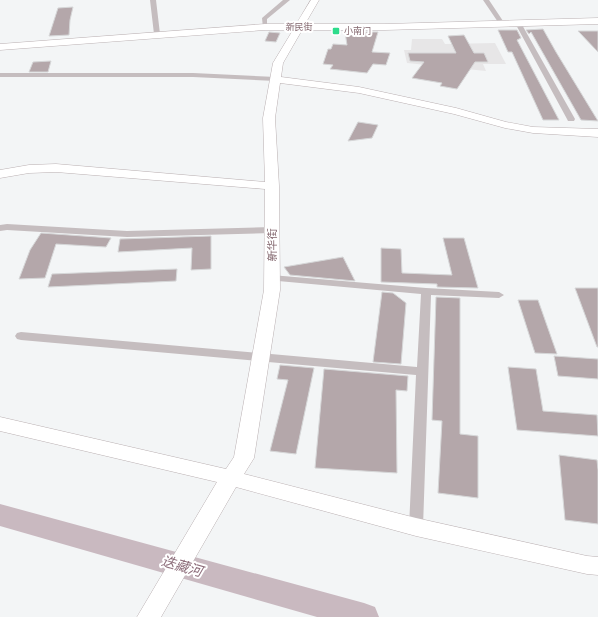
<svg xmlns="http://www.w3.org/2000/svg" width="598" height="617" font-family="'DM Sans','Noto Sans SC',sans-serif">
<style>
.built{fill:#e7e6e7}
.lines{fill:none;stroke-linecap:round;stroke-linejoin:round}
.river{fill:#c9b9c0;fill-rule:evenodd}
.building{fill:#b4a7aa;stroke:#d6d7d8}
.secondary-casing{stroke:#bab0b2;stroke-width:1}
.street{fill:#c5bdbf;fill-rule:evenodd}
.secondary{fill:#fff;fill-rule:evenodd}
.poi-dot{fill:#2edc8c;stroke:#fff;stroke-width:1.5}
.labels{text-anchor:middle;stroke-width:4;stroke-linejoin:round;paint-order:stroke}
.far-street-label{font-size:9px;fill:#83676e;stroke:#fff}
.far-poi-label{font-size:9px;fill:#83676e;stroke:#fff;text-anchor:start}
.street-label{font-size:11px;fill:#83676e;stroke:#fff}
.near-water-label{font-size:14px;font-style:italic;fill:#8d6d7a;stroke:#fff}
</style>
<rect width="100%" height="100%" fill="#f3f5f6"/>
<path class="built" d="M412 39H442L445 44 495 43 506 64H483L486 71 407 63 404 50H411Z"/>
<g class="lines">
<path class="river" d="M0 504 364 603 375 607 379 617H317L0 526Z"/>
</g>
<path class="building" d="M73 7 70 20 69 35 49 36 58 8Z
M543 29 556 52 598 121 581 120 531 32 529 34 526 30Z
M498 30H517L521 38 517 40 559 120H543L512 52H508Z
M578 31H598V52Z
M269 32 280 33 276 42 265 41Z
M345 32H378L372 52 390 53 386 65 373 64 367 73 330 69 333 65 323 64 328 49H331L333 44 347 45Z
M464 35 474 53H484L488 62H475L457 89 440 86 442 83 412 78 424 62 410 61 408 53H456L448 36Z
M51 61 48 72H29L33 62Z
M358 122 378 125 372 138 348 141Z
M41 233 111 238 106 247 56 244 45 278 19 279 30 250Z
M211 236V269L191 270 192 248 118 252 120 239Z
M443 238H464L478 288 437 287V284L381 282V248L401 249 402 273 452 275Z
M343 257 355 281 290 275 284 267Z
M177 269 176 281 48 287 52 274Z
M575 288H598V347H597Z
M382 292 393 293 406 303 401 364 373 362Z
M436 297 460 298V434L478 436V498L438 493 442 421 432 420Z
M518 300H538L557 354 535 353Z
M554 356 598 359V379L558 376Z
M280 365 314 368 296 454 270 451 288 380 277 379Z
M508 367 536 369 543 411 597 415 598 436 517 430Z
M324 369 408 376 407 391 396 390 397 473 315 468Z
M559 455 597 460 598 470V524L565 520Z"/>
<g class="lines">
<g class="secondary-casing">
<path id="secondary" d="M311 0H319L305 24H385L598 18V24L385 30H302L283 63 281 77 359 87 456 108 506 122 533 127 598 129V137L533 133 505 128 454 114 359 93 280 83 275 118 279 186 280 290 254 458 244 474 416 518 587 556 598 557V575L587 574 416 536 236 487 161 617H137L217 482 0 431V417L226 469 234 457 264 290 265 189 56 172 29 173 0 178V170L29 165 56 164 265 182 263 118 273 63 293 30H265L0 50V44L265 24H296Z"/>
</g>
<path class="street" d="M150 0H156L160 34 157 36 154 34Z
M283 0H290L267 19V28H263L262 18Z
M483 0H489L505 24 504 25H500Z
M518 21 521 23 575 119 574 121H568L567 119 515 23Z
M0 73H193L276 77 280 79 276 81 193 77H0Z
M7 224 127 231 272 227 277 230 272 233 127 237 7 230 0 231V225Z
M271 275 426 288 499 292 504 295 499 298 431 295 423 527 421 531 416 533 411 531 409 527 416 375 21 340 17 339 15 336 17 333 21 332 417 367 421 294 267 280 266 278 267 276Z"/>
<use href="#secondary" class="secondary"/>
</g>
<rect class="poi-dot" x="332" y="27" width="8" height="8" rx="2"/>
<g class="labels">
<g class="far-street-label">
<text x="299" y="30">新民街</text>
</g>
<g class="far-poi-label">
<text x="344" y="34">小南门</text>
</g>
<g class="street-label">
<text transform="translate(272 245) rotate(-90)" y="4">新华街</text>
</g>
<g class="near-water-label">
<text transform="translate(182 566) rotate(16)" y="5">迭藏河</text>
</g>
</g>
</svg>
